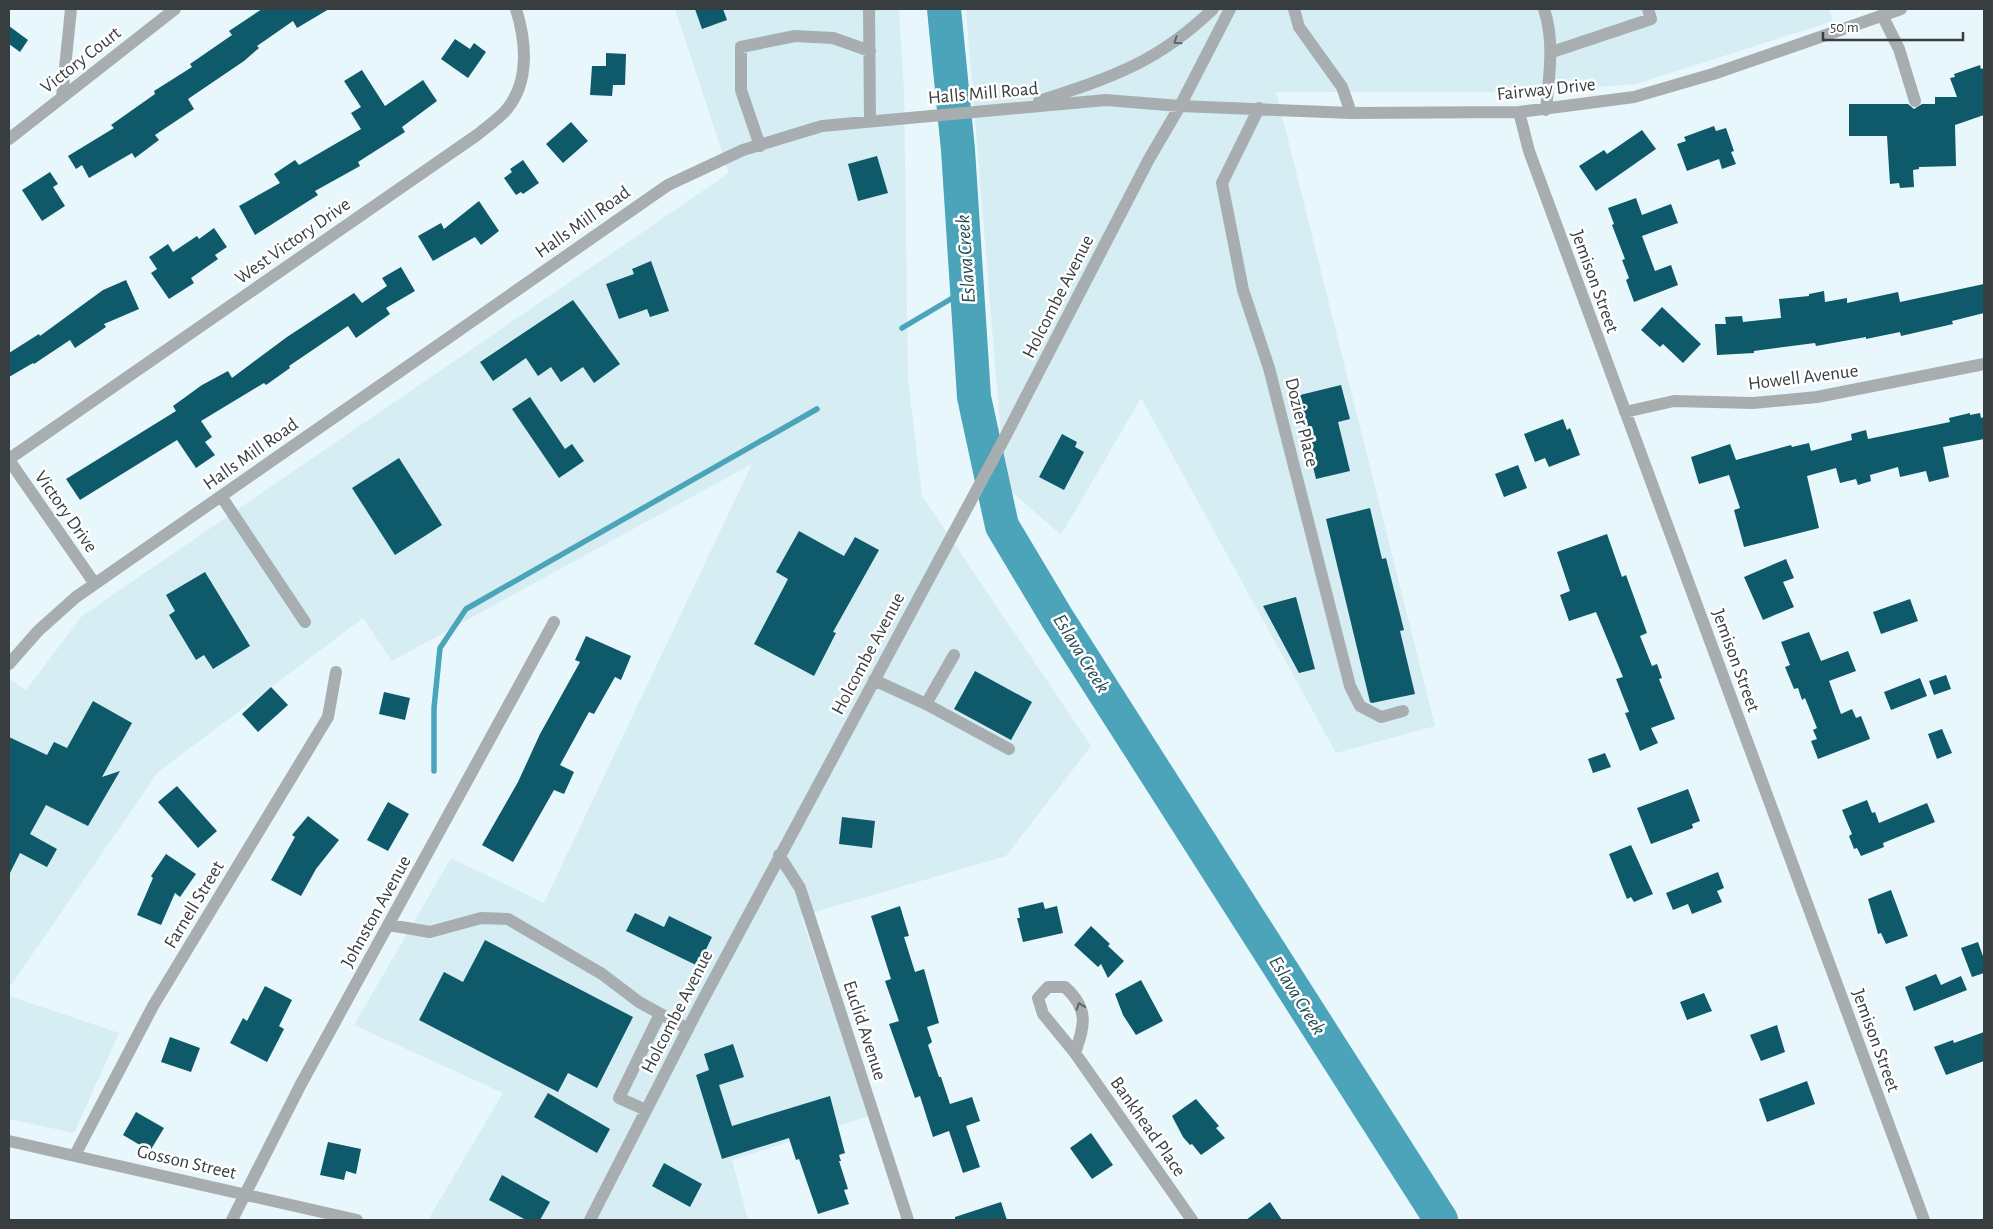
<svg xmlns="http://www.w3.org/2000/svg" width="1993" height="1229" font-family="'Alegreya Sans',sans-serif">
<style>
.built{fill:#d5edf3}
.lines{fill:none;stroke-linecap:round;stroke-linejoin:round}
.stream{stroke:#4ba4ba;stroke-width:5.5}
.river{stroke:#4ba4ba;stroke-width:34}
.building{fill:#0e5a6a}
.minor{stroke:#a8aeb0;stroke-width:12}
.oneway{stroke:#5f6567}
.labels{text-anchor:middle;stroke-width:5;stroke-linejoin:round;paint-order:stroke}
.street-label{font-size:19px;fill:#383e3f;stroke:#fff}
.water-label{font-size:20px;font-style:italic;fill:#224b54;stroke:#fff}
</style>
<rect width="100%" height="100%" fill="#e8f7fb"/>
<path class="built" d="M675 9H899L904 91 908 379 922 496 1091 746 1006 856 801 916 869 1116 732 1160 748 1220H428L503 1093 354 1025 451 858 544 903 752 464 392 661 363 618 158 772 9 988V678L26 690 82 616 729 173Z
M966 9H1829L1833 21 1636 84 1528 92H1276L1435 726 1336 753 1141 398 1061 535 1005 486Z
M9 996 119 1033 74 1133 9 1119Z"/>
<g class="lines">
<path class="stream" d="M902 328 966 290
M434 771V708L440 648 466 609 817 409"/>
<path class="river" d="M944 9 958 150 974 397 1002 526 1057 618 1441 1220"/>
</g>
<path class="building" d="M262 9H329L297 28 293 21 257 46 259 48 244 61 188 99 194 109 155 135 159 140 135 158 132 153 89 178 82 165 76 169 68 156 114 128 111 125 155 94 154 91 192 67 190 64 232 35 229 31Z
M695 9H723L727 20 702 29Z
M9 26 28 40 20 52 9 44Z
M455 39 470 49 474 43 486 52 468 78 441 59Z
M606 53 626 54 625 85H613L612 96 590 95 592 66H606Z
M1980 65 1981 69 1984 68V115L1955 125 1956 166 1919 167V169L1913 170 1914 187 1900 188 1899 183 1890 184 1887 136H1849V104H1908L1914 109 1922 104H1935V97H1957L1950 78 1955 77 1954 74Z
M362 70 385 106 423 80 437 101 402 127 405 132 358 162 360 166 315 191 318 195 255 235 239 206 280 183 274 174 295 160 299 165 361 129 351 113 361 107 344 81Z
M571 122 588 141 563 163 546 144Z
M1714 126 1716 131 1726 128 1734 151 1731 152 1736 164 1722 169 1719 159 1687 171 1677 144 1686 141 1684 137Z
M1642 130 1656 149 1596 191 1579 166 1604 150 1607 154Z
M877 156 888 193 858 201 848 164Z
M523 160 539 183 523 194 521 192 516 195 504 178 512 172 510 169Z
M50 172 58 184 53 187 65 206 42 221 22 190Z
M1636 198 1642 215 1671 204 1678 223 1642 236 1655 271 1671 265 1678 285 1634 302 1626 280 1629 278 1622 260 1625 259 1612 225 1614 224 1608 208Z
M479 201 499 231 481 245 475 237 433 261 418 236 441 223 444 229Z
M214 228 227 247 215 255 218 259 191 278 194 283 169 299 151 273 157 269 149 257 168 244 173 252 197 236 199 239Z
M651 261 669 311 650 317 647 309 619 319 606 284 634 274 632 269Z
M401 267 415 291 386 308 390 314 356 338 348 326 289 366 290 368 266 385 264 383 201 421 212 437 205 442 215 455 196 468 177 440 80 500 66 479 176 411 173 406 202 385 228 371 232 378 287 337 354 293 362 303 387 286 382 278Z
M126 280 139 309 104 324 106 327 75 348 70 340 34 364 33 363 9 377V353L39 334 40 336 103 290Z
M1984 284V313L1952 321 1953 324 1901 336 1900 332 1866 339V337L1816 346 1815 343 1754 351V353L1717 355 1715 324H1726L1725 317 1742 316 1743 322 1781 318 1779 299 1809 296V294L1824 291 1825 302 1847 298V303L1898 292 1900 302Z
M573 300 620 364 594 383 583 367 561 382 551 367 538 376 526 358 493 381 480 362Z
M1662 307 1701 344 1683 363 1663 344 1660 347 1641 330Z
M1341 385 1350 419 1338 422 1350 471 1316 479 1296 396Z
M530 397 565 449 572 444 584 461 559 478 512 409Z
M1970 413V415L1980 413 1981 418 1984 417V439L1943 447 1949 477 1929 482 1926 471 1900 477 1898 467 1870 475 1871 481 1858 485 1856 479 1840 483 1836 468 1807 476 1819 528 1744 547 1734 510 1740 508 1729 475 1699 484 1691 457 1730 444 1736 460 1791 445 1792 447 1809 443 1811 451 1852 440 1851 434 1866 430 1868 439 1950 422 1949 418Z
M1563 419 1567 430 1570 428 1580 455 1549 467 1545 458 1535 462 1524 434Z
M1062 434 1077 442 1075 447 1084 452 1064 490 1039 477Z
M399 458 442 525 395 555 352 488Z
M1518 465 1527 488 1504 497 1495 474Z
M1370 508 1382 559 1386 558 1404 630 1400 631 1415 694 1372 703 1370 702 1326 519Z
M799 531 844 556 855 537 879 550 833 632 836 633 814 676 754 644 788 579 776 572Z
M1607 534 1622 577 1626 575 1647 633 1640 636 1652 666 1657 664 1662 678 1659 679 1675 719 1651 728 1658 743 1640 751 1625 713 1629 712 1616 679 1623 677 1596 612 1569 621 1560 595 1570 591 1557 552Z
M1786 559 1794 578 1783 582 1794 607 1763 620 1744 577Z
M205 572 250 646 213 669 204 655 196 660 169 615 175 611 166 595Z
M1296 597 1315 669 1299 673 1263 606Z
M1910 599 1918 621 1881 634 1873 612Z
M1809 632 1821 661 1848 651 1856 671 1829 681 1841 714 1852 709 1856 718 1861 716 1870 739 1818 759 1811 741 1817 739 1813 730 1817 728 1805 698 1802 700 1798 688 1794 689 1785 667 1790 665 1781 642Z
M586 636 631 656 621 680 615 677 594 714 589 712 560 765 574 772 564 794 554 790 513 862 482 845 518 782 540 734 580 662 575 660Z
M975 671 1032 702 1011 740 954 709Z
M1946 675 1951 689 1934 695 1929 681Z
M1920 678 1927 696 1891 710 1884 692Z
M271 687 288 705 258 732 242 714Z
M384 692 410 698 405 720 379 714Z
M93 701 132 723 102 777 120 771 88 826 46 805 30 834 57 849 47 867 20 853 9 875V737L47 755 54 742 67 748Z
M1942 729 1952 753 1937 759 1928 734Z
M1605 753 1611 767 1593 773 1588 759Z
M177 786 217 831 198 848 158 802Z
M1688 789 1700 821 1692 824 1693 828 1651 844 1637 808Z
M1867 800 1872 813 1875 812 1879 823 1927 803 1935 822 1883 843 1884 847 1861 856 1857 848 1854 849 1849 836 1852 834 1842 810Z
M388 802 409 814 388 851 367 840Z
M308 816 339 840 316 869 301 896 271 880 295 837 292 835Z
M842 817 875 821 872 848 839 844Z
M1631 845 1653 894 1634 902 1631 897 1627 899 1609 854Z
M166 854 196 874 180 897 175 893 161 925 137 915 153 878 151 876Z
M1718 872 1724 888 1717 891 1722 902 1692 914 1688 904 1673 910 1666 893Z
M1891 890 1908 936 1886 944 1881 933 1878 934 1868 899Z
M1043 902 1045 909 1057 906 1063 933 1023 942 1017 918H1020L1018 908Z
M900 906 909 936 904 937 915 972 924 969 939 1023 927 1027 932 1042 928 1045 939 1077H941L950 1104 972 1097 980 1121 966 1126 980 1167 963 1173 949 1131 933 1137 920 1096 915 1098 889 1024 899 1021 885 981 891 979 871 916Z
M635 913 664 927 669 916 712 937 698 966 626 931Z
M1091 926 1110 944 1108 946 1124 961 1108 978 1101 964 1098 967 1074 945Z
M485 940 633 1017 597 1088 568 1073 558 1092 419 1020 444 972 463 982Z
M1978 942 1984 959V973L1972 977 1961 948Z
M1936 974 1941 985 1961 976 1967 990 1914 1011 1905 987Z
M1141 980 1163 1021 1136 1035 1123 1015 1115 994Z
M265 986 292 1000 279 1026 284 1029 267 1062 230 1043 243 1018 247 1021Z
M1704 993 1712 1011 1687 1020 1680 1002Z
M1777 1025 1785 1052 1761 1061 1750 1035Z
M1984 1032V1061L1946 1075 1934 1047 1953 1040 1954 1043Z
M170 1037 200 1048 191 1072 161 1062Z
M733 1044 744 1077 719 1085 732 1126 830 1096 845 1153 839 1155 841 1161H839L848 1189 844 1190 849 1204 818 1214 799 1159 796 1160 789 1138 722 1159 696 1075 709 1070 704 1054Z
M1807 1081 1815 1104 1767 1122 1759 1099Z
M548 1093 610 1129 597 1153 534 1117Z
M1196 1099 1219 1126 1216 1128 1225 1138 1201 1155 1192 1144 1190 1145 1183 1137 1172 1116Z
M136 1112 164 1128 150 1151 123 1135Z
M1091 1133 1113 1165 1092 1179 1070 1148Z
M328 1142 361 1149 356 1174 346 1171 344 1180 320 1175Z
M664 1163 702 1184 690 1207 652 1186Z
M502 1175 550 1202 540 1220H526L489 1200Z
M1001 1202 1007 1220H955V1217Z
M1270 1202 1282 1220H1246Z"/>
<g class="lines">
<path class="minor" d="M869 9 870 120
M1294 9 1299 27 1342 87 1351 113
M1544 9C1555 42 1549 76 1546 110
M1882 15 1899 49 1915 101
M1552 52 1651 19 1648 9
M62 97 71 9
M1039 101C1112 77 1157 63 1213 9
M1259 108 1222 183 1243 290 1269 368 1350 686 1360 706 1381 717 1403 711
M1519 112 1529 151 1924 1220
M9 139 175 9
M760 146 741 90V47L795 36 833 38 870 51
M1625 412 1674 401 1753 403 1817 397 1984 364
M9 459 477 135C486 127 499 119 507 109 530 81 526 41 516 9
M9 460 95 584
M221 496 305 622
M9 664 38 631 76 597 668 185 743 150 822 126 1106 100 1180 106 1351 113 1519 112 1634 97 1713 74 1901 9
M874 680 926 704 954 655
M926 704 1009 749
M779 855 800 888 908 1220
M389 925 430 932 481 918 508 919 602 974 639 1002 688 1029
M1075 1053C1085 1024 1089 1009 1065 987H1048L1038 998 1043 1014 1075 1053 1192 1220
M646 1110 619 1098 660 1014
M9 1141 357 1220
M75 1155 153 1006 328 717 336 672
M232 1220 301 1084 554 622
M590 1220 699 1007 1004 439 1149 159 1180 106 1230 9"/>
</g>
<defs><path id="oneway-chevron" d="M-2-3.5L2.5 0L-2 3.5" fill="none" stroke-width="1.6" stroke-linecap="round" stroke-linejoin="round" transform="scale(1.25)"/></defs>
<g class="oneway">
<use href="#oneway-chevron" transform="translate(1177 41) rotate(146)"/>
<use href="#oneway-chevron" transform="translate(1080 1006) rotate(-109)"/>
</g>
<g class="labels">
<g class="street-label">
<text transform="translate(80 59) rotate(-38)" y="7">Victory Court</text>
<text transform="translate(1546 88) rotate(-6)" y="7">Fairway Drive</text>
<text transform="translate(983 92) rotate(-5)" y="7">Halls Mill Road</text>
<text transform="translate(582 221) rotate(-35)" y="7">Halls Mill Road</text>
<text transform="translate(292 240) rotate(-35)" y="7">West Victory Drive</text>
<text transform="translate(1596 281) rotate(70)" y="7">Jemison Street</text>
<text transform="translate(1057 296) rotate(-63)" y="7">Holcombe Avenue</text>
<text transform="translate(1803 376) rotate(-7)" y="7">Howell Avenue</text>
<text transform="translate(1303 422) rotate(76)" y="7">Dozier Place</text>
<text transform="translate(250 453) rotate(-35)" y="7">Halls Mill Road</text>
<text transform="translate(67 511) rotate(55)" y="7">Victory Drive</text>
<text transform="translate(867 653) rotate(-62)" y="7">Holcombe Avenue</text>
<text transform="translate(1737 660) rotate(70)" y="7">Jemison Street</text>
<text transform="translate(193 904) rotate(-59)" y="7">Farnell Street</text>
<text transform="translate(375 911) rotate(-61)" y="7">Johnston Avenue</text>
<text transform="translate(676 1011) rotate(-63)" y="7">Holcombe Avenue</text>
<text transform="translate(866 1030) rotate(72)" y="7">Euclid Avenue</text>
<text transform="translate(1877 1040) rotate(70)" y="7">Jemison Street</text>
<text transform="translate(1149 1126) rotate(55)" y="7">Bankhead Place</text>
<text transform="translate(187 1161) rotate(13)" y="7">Gosson Street</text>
</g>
<g class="water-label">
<text transform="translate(965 259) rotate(-94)" y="7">Eslava Creek</text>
<text transform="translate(1082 653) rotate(58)" y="7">Eslava Creek</text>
<text transform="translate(1298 995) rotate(58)" y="7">Eslava Creek</text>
</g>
</g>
<rect width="1993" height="1229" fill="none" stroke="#383e3f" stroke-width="20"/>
<path d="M1823 32v8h140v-8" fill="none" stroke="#383e3f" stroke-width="2.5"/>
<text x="1830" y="32" font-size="15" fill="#383e3f" stroke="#ffffff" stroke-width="4" paint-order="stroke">50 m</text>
</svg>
